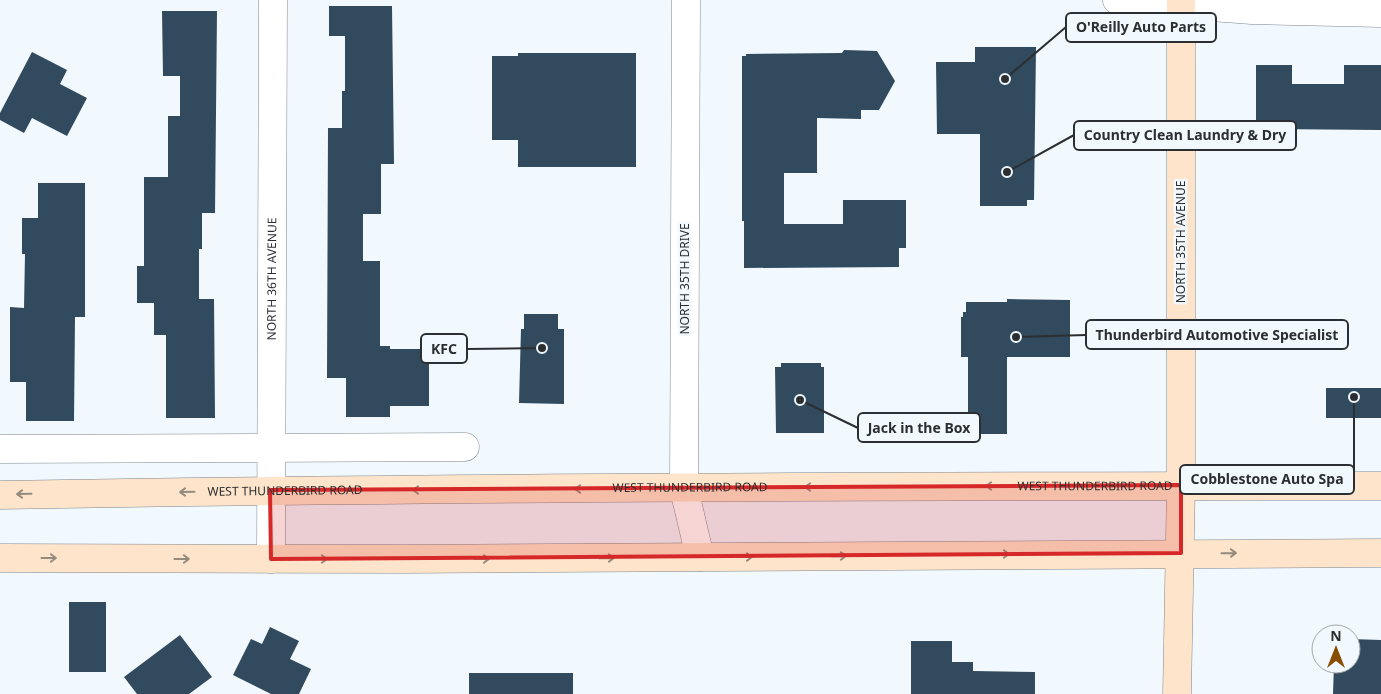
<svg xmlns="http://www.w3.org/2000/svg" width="1381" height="694" font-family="'Noto Sans',sans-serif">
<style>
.building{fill:#314a5d}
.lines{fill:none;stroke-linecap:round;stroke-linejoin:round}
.street-casing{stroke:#7f878e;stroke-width:29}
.secondary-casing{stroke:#7f878e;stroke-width:29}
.street{stroke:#fff;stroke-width:28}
.secondary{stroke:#fde4ca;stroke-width:28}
.oneway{stroke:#948a7e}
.marked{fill:#d62828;fill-opacity:0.2;stroke:#d62828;stroke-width:4;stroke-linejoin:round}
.labels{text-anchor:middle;stroke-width:5;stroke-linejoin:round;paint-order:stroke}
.street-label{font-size:12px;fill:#2c2f32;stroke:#f1f8fe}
.leader{fill:none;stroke:#2c2f32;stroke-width:2}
.callout-dot{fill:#2c2f32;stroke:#f1f8fe;stroke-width:2}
.callout{fill:#f1f8fe;stroke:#2c2f32;stroke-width:2}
.callout-label{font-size:14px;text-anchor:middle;font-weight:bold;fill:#2c2f32}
</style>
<rect width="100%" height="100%" fill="#f1f8fe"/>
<path class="building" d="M329 6H392L394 164H381V214H363V261H380V346H390V349H429V406H390V417H346V378H327L328 128H342V91H345V36H329Z
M162 11H217L215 213H202V249H199V299H214L215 418H166V335H154V303H137V266H144V177H168V116H180V76H163Z
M975 47H1036L1034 200H1027V206H980V134H937L936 62H975Z
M844 50 877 51 895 81 879 110H861V119L817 118V173H784V224H843V200H906V248H899V267L744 268V221H742V56H746V54L842 53Z
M32 52 67 70 60 84 87 98 67 136 32 118 24 133 0 120V113Z
M518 53H636V167H518V140H492V56H518Z
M1256 65H1292V84H1344V65H1381V130L1256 129Z
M38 183H85V317H75L74 421H26V382H10V307L24 308 25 254H22V218H38Z
M1007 299 1070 300V357H1007V434H968V357H961V317H963V312H966V302H1007Z
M524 314H558V329H564V404L519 403 521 329H524Z
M781 363H821V367H824V433H776L775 367H781Z
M1326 388H1381V418H1326Z
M69 602H106V672H69Z
M270 627 299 641 290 659 311 669 299 694H271L233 675 251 639 262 644Z
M180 635 212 677 189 694H137L124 677Z
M1351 639 1381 640V694H1333L1334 664H1351Z
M911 641H952V662H973V671L1035 672V694H911Z
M469 673H573V694H469Z"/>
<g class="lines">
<g class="street-casing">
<g id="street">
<path d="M686 0 684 489 700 557"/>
<path d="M1117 0 1252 10 1381 13"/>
<path d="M0 449 465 447"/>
<path id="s1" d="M271 559 273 0"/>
</g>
</g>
<g class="secondary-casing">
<g id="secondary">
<path id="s2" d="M0 495C460 487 921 486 1381 486"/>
<path d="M0 558 406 559 1381 553"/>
<path d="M1177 694 1181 485V0"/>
</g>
</g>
<use href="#street" class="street"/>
<use href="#secondary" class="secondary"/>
</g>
<defs><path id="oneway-shaft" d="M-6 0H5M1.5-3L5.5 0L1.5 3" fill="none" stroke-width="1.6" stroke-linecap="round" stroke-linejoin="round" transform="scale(1.25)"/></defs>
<g class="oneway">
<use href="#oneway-shaft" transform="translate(993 486) rotate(180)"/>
<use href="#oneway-shaft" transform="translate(812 487) rotate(180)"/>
<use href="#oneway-shaft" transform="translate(582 489) rotate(180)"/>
<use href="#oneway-shaft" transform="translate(420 490) rotate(180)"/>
<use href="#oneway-shaft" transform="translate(187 492) rotate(179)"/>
<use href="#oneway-shaft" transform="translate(24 494) rotate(179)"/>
<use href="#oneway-shaft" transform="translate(1229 553) rotate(-1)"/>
<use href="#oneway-shaft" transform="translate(1002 554)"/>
<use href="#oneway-shaft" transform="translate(839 556) rotate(-1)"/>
<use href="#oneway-shaft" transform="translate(745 557)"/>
<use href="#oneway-shaft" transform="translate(49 558)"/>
<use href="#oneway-shaft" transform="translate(607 558) rotate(-1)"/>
<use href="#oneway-shaft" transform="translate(182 559)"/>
<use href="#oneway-shaft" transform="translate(320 559)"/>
<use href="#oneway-shaft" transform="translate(482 559)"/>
</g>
<path class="marked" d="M1181 485V553L271 559 270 490Z"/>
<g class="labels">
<g class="street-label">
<text transform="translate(1181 242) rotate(-90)" y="4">NORTH 35TH AVENUE</text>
<text dy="4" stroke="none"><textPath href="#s1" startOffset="280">NORTH 36TH AVENUE</textPath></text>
<text transform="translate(685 279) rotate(-90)" y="4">NORTH 35TH DRIVE</text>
<text dy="4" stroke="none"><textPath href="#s2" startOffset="1095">WEST THUNDERBIRD ROAD</textPath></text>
<text dy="4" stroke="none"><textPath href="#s2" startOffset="690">WEST THUNDERBIRD ROAD</textPath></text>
<text dy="4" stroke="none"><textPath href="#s2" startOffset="285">WEST THUNDERBIRD ROAD</textPath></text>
</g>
</g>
<path class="leader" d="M1005 79L1066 27M1007 172L1074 135M1016 337L1086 335M542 348L467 349M800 400L858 428M1354 397L1354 479"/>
<g class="callout-dot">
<circle cx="1005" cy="79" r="5"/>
<circle cx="1007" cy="172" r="5"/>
<circle cx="1016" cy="337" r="5"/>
<circle cx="542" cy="348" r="5"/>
<circle cx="800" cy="400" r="5"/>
<circle cx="1354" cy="397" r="5"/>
</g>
<g class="callout">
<rect x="1066" y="13" width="150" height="29" rx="5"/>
<rect x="1074" y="121" width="222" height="29" rx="5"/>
<rect x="1086" y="320" width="262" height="29" rx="5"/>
<rect x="421" y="334" width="46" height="29" rx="5"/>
<rect x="858" y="413" width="122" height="29" rx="5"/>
<rect x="1180" y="465" width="174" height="29" rx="5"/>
</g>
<g class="callout-label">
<text x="1141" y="32">O'Reilly Auto Parts</text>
<text x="1185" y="140">Country Clean Laundry &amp; Dry</text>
<text x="1217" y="340">Thunderbird Automotive Specialist</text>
<text x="444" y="354">KFC</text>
<text x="919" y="433">Jack in the Box</text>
<text x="1267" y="484">Cobblestone Auto Spa</text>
</g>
<g transform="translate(1336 649)"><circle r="24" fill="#f1f8fe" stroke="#a2a8ac"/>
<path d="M0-4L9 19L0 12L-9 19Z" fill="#874e03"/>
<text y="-8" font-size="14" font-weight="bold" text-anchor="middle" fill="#2c2f32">N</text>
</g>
</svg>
